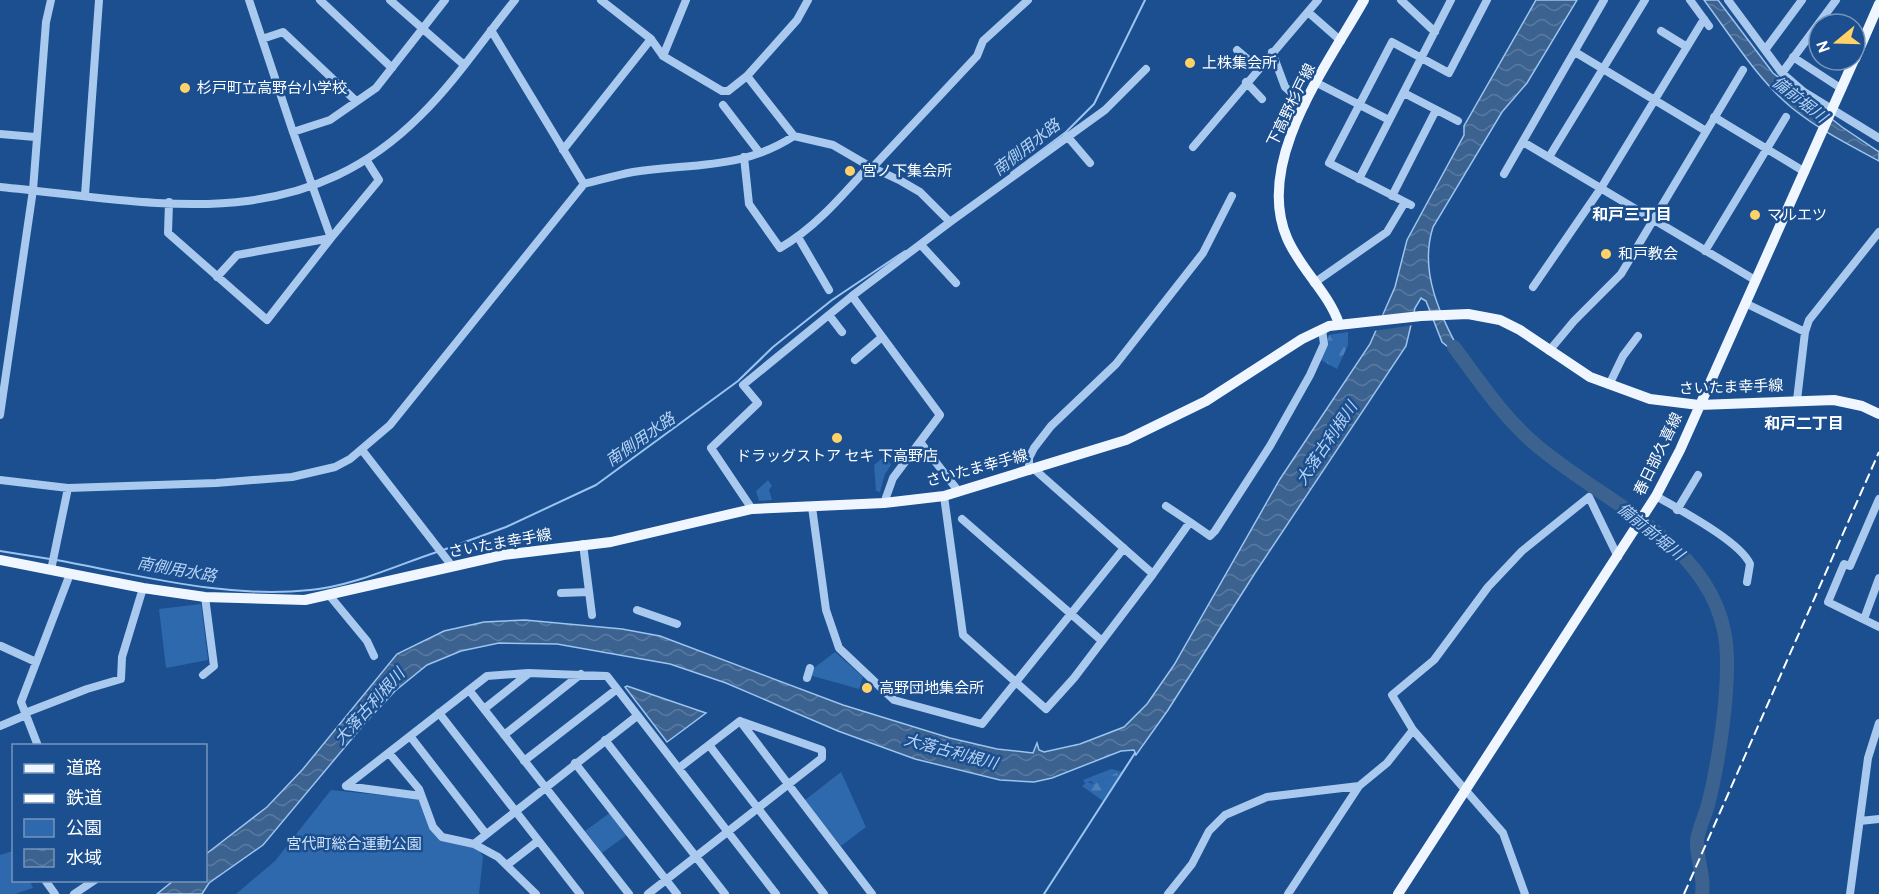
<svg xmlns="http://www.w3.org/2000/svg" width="1879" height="894" font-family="Overpass,'Noto Sans JP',sans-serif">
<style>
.green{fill:#2e69ad}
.forest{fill:url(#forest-firs)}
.water{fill:url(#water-waves);stroke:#9cc4f0;stroke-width:1.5}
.pier{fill:#1b4f8f}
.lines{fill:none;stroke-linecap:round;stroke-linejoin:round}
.stream{stroke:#9cc4f0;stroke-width:2}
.river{stroke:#3c6290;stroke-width:14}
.minor{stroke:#a9c9ee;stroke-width:8}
.major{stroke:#f0f6ff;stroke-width:10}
.rail{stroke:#fff;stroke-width:2;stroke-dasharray:10 4.5;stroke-linecap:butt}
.poi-dot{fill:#ffd166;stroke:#1b4f8f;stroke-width:2}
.labels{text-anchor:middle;stroke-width:5;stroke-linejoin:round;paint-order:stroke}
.poi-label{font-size:15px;fill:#fff;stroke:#1b4f8f;text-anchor:start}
.street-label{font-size:15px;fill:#fff;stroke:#1b4f8f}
.park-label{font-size:15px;fill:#cfe3fa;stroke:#1b4f8f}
.water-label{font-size:16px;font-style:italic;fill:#b5d3f5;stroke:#1b4f8f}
.neighbourhood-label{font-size:16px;font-weight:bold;fill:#fff;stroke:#1b4f8f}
</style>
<defs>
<pattern id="forest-firs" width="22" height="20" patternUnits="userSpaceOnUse" patternTransform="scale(1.5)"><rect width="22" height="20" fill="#2e69ad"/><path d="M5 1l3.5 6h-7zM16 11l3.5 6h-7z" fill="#4d80b9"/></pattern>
<pattern id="water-waves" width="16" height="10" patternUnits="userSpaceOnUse" patternTransform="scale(1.5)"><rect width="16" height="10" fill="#3c6290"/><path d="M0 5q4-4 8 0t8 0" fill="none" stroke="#597aa1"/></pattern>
</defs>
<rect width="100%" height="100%" fill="#1b4f8f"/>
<path class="green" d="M885 456 891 465 885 474 880 492 876 491 874 465Z
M768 480 772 486 769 490 772 500 759 501 756 491Z
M201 604 208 660 166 668 159 609Z
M835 652 863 677 859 689 809 675 810 671Z
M1111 769 1120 771 1094 784 1091 781 1085 783 1083 780Z
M841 772 866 827 841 846 805 800Z
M331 790 418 799 440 840 479 849 483 857 479 894H236L275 861Z
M611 812 628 834 602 853 585 831Z
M13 851 14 880 30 881 33 888 15 894H0V855Z"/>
<path class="forest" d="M1348 332V345L1337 369 1321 360 1329 335Z
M1120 771 1122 772 1103 801 1082 786 1087 782 1094 784Z"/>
<path class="water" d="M1536 0H1577L1527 83 1502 112 1433 227C1418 274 1442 318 1464 360L1442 342 1426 301 1421 298 1415 308 1406 346 1255 573 1168 710 1136 755 1134 750 1121 751 1052 778 1034 782 1000 780 915 759 838 731 726 683 670 664 557 644 499 643 461 651 427 665 395 691 365 723 263 845 209 883 202 894H157L173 881 206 880V854L267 807 303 769 397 654 444 631 484 622 525 620 622 629 660 636 843 705 950 738 997 749 1033 753 1037 743 1039 750 1044 752 1080 744 1124 727 1147 704 1174 665 1280 479 1370 344 1395 287 1407 240 1464 135V126Z
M1704 0H1718L1773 73 1842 127 1879 152V161C1849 145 1818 129 1792 108 1757 79 1731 36 1704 0Z
M627 686 706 713 667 742 625 687Z"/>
<path class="pier" d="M1417 312 1414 325 1373 331 1380 315Z"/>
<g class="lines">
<path class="stream" d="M1011 173 1066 132 1094 104 1145 0
M443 550 506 527 596 485 738 381 773 347 832 300 905 251
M0 551 50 559
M56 560C140 575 224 599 310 590 354 586 397 565 437 552
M1044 894 1135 753"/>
<path class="river" d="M1454 347C1478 379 1503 417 1535 444 1606 506 1725 546 1727 657 1728 699 1719 760 1709 801 1706 814 1699 827 1697 840 1696 859 1705 875 1702 894"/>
<path class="minor" d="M249 0 293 132
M320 0 392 68
M390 0 463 64
M601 0 651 39 663 56 722 91H728L747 76
M808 0 797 20 747 76 794 136 833 145 869 166 901 181 920 192 950 222 852 296 940 415 893 478 884 503
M1401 0 1435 32
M1690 0 1709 26
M1728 0 1782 73 1804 92 1879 138
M1308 12 1341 41
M1661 31 1687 47
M262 39 283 32 356 101
M1237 50 1258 68
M1765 50 1802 0
M1272 52 1285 87 1305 105
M1575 52 1706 131
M663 56 686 0
M1793 57 1842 89
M1782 73 1836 0
M1246 82 1262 99
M1317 83 1389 120
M1404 93 1458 121
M723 105 759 152
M1714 117 1805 172
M0 134 35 137
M1067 136 1090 163
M1523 142 1755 280
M1193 147 1318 0
M563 150 651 39
M744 157 749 204 780 248C815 228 842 196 869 166
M1549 157 1645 0
M872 168 977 56 983 41 1028 0
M1504 174 1604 0
M1359 179 1451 0
M584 184C600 180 617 175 633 172 691 163 742 170 794 136
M0 187C155 202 297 239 420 116 455 82 484 38 515 0
M85 195 99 0
M1392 196 1436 110
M169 202 168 233 267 320 331 238 293 132 330 120 376 88 445 0
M1411 205 1329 163 1392 42 1449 73 1487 0
M950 222 1105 110 1146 69
M798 237 829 290
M921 245 956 283
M1705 251 1786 117
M217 277 237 255 331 238 379 180 367 161
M1314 283 1387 232 1405 202
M1533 287 1601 188 1704 19
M1745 303 1805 332
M829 315 842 332
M1549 351 1574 321 1621 274 1743 70
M855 360 882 337
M1609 385 1623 356 1638 336
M1797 400 1805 332 1809 320 1879 232
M0 415 33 190 46 22 51 0
M920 442 959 492
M362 450 452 566
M1029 471V458L1034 448 1051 426 1116 364 1203 253 1232 196
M0 480 68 488 216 483 292 477 335 467 350 459 390 425 584 184 491 30
M944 496 963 635 1046 709 1074 678 1153 574 1034 469
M1656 496C1678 509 1740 541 1750 564L1747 582
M1879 499 1850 566 1844 564 1828 602 1879 627
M1166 506 1190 522
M812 507 826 610 839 648 894 700 982 724 1124 548
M752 509 711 448 758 403 743 385 852 296
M1677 510 1698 475
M962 519 1102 641
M583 544 592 615
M51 570 68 488
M1153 574 1190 522 1210 536 1215 531 1270 446 1310 375 1324 344 1322 329
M561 593 589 592
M329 595 367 641 374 656
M637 610 677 624
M1864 619 1879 578
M1 646 36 662
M203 675 214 666 205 597
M807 678 810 668
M469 690 629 894
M484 709 528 674
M25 713 87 689 121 679 122 657 143 588
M439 713 580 894
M0 726 26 715
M504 735 581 674
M410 736 486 834
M605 740 725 894
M709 745 824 894
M38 746 21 702 70 574
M389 753 419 789 433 827 442 837 474 844 498 857 536 894
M524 761 617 689
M575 763 677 894
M679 768 740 721 872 894
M346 786 487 676 528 673 607 676 776 894
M346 786 421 796
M1860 821 1879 819
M474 844 637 716
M507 865 538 841
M45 880 55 894
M74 894 95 880
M648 894 822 758V750L740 721
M1168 894 1192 864 1209 831 1225 815 1267 797 1359 786
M1288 894 1359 786 1387 763 1413 730
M1525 894 1503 833 1413 730 1392 695 1434 660 1488 587 1522 551 1589 497 1618 557
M1850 894 1868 758 1879 723"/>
<path class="major" d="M1855 59 1879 4
M1339 324C1329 293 1300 269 1287 238 1254 161 1327 66 1364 0
M0 560 143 588 205 597 305 600 503 555 611 542 752 509 884 503 944 496 1126 440 1206 401 1302 339 1329 326 1421 316 1468 314 1500 320 1520 330 1590 377 1650 399 1699 405 1834 400 1862 406 1879 414
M1398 894 1656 496 1680 450 1854 60"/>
<path class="rail" d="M1684 894 1879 452"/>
</g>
<g class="poi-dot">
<circle cx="1190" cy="63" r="6"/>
<circle cx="185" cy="88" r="6"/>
<circle cx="850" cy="171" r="6"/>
<circle cx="1755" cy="215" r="6"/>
<circle cx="1606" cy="254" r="6"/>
<circle cx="837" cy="438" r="6"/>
<circle cx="867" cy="688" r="6"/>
</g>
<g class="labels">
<g class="poi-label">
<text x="1202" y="68">上株集会所</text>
<text x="197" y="93">杉戸町立高野台小学校</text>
<text x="862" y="176">宮ノ下集会所</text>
<text x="1767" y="220">マルエツ</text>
<text x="1618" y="259">和戸教会</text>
<text x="837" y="461" text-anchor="middle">ドラッグストア セキ 下高野店</text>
<text x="879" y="693">高野団地集会所</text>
</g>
<g class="street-label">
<text transform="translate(1291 105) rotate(-64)" y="5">下高野杉戸線</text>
<text transform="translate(1731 387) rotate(-2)" y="5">さいたま幸手線</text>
<text transform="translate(1658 454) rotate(-64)" y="5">春日部久喜線</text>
<text transform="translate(977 468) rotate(-15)" y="5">さいたま幸手線</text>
<text transform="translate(500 543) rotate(-10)" y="5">さいたま幸手線</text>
</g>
<g class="park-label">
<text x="354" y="849">宮代町総合運動公園</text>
</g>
<g class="water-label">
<text transform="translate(1800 99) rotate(38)" y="6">備前堀川</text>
<text transform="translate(1026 147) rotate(-38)" y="6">南側用水路</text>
<text transform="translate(640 439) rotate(-35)" y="6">南側用水路</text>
<text transform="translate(1326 443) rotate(-56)" y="6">大落古利根川</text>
<text transform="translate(1651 531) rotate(39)" y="6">備前前堀川</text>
<text transform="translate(177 569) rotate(10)" y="6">南側用水路</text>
<text transform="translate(369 706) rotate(-48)" y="6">大落古利根川</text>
<text transform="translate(951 751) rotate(15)" y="6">大落古利根川</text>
</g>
<g class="neighbourhood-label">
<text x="1632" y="220">和戸三丁目</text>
<text x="1804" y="429">和戸二丁目</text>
</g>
</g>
<rect x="12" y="744" width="195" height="138" fill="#1b4f8f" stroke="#7695bc" stroke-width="1.5"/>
<rect x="24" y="764" width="30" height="9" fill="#f0f6ff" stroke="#7695bc" stroke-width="1.5"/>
<text x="66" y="774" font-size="18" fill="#ffffff">道路</text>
<rect x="24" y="794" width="30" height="9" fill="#ffffff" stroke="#7695bc" stroke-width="1.5"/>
<text x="66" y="804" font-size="18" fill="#ffffff">鉄道</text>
<rect x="24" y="819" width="30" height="18" fill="#2e69ad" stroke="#7695bc" stroke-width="1.5"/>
<text x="66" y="834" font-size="18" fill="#ffffff">公園</text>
<rect x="24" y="849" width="30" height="18" fill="url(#water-waves)" stroke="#7695bc" stroke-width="1.5"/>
<text x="66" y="864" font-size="18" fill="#ffffff">水域</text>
<g transform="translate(1837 42) rotate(251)"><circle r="28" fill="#1b4f8f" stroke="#7695bc" stroke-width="1.5"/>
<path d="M0-4.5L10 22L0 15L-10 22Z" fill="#ffd166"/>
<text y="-9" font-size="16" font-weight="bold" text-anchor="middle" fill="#ffffff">N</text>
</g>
</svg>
